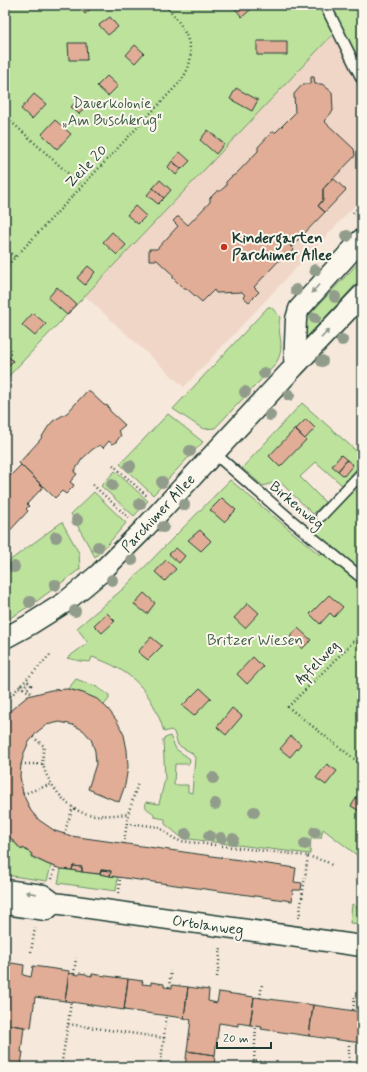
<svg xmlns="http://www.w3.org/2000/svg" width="367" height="1072" font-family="Mynerve,sans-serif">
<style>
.built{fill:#f0d6c7}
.green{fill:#bde29c;stroke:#6e9068}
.building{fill:#e2ad97;stroke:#1f3d34}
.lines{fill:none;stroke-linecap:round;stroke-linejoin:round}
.lane-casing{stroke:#1f3d34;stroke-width:13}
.street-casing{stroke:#1f3d34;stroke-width:23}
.path{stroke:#1f3d34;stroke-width:2.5;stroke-dasharray:1 3;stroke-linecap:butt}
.lane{stroke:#fbf7ec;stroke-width:10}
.street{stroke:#fbf7ec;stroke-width:20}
.tree{fill:#919c8b}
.oneway{fill:#8d9a90}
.poi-dot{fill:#c8321e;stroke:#fbf7ec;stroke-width:1.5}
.labels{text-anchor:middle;stroke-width:4;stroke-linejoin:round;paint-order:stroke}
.park-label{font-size:15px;fill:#3f5e49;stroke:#fbf7ec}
.street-label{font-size:15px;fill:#1f3d34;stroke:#fbf7ec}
.poi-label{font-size:15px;font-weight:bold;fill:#1f3d34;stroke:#fbf7ec;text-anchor:start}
</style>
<rect width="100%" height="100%" fill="#f6e8db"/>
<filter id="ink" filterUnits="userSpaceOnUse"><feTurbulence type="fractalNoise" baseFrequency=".025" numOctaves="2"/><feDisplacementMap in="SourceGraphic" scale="8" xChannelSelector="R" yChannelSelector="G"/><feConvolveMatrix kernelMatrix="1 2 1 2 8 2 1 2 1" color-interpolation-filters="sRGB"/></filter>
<g filter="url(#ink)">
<path class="built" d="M334 33 362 88V198L184 387 85 296Z"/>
<path class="green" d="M5 5H362V66L342 27 334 33 5 380Z
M362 259V278L307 337H304L305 320 308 316Z
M268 307H271L280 317C276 337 288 346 274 366L215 428 203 429 173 409Z
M302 403 362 456V463L342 485 316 462 300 477 325 502 313 514 279 481 263 486 242 468Z
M168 414 203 442 153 495 120 464Z
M115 471 148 501 134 516 101 486Z
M230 480 320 555 329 545 316 533V528L354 489 362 496V859L323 829 321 838H311L310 854 182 838 165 824V819L154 817V814C149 809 144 810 146 802L159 804 165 779 163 739 170 736 176 749 190 759 189 764H175L174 785H188V792L192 793 195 758 192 753 178 745 174 732 171 730 164 732C152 691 132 670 92 657L90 662 80 661 67 658 88 643 77 628 124 588Z
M94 492 126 523 108 544 95 557 71 514Z
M62 522 79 553 80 569 33 604 5 621V564Z
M76 679 97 687 109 695V699L104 705C93 696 82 692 68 689Z
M5 832 21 850 23 848 32 854 31 857 51 866 47 881 5 875Z
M61 869 118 877 116 891 58 883Z
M352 904 362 911V924L350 923Z"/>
<path class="building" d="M77 5H95L85 14Z
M234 5H256L242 17 233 6Z
M110 17 118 27 108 35 99 25Z
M257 41H287V55H257Z
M68 43H86L87 60H69Z
M135 45 144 53 135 63 126 55Z
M107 76 118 86 108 96 97 86Z
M311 77H314L315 84H322L332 92 333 111 324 121 354 149 355 156 323 189V200L318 206 325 212 296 242 290 237 286 241 294 250 290 255 286 253 254 287 259 292 249 302 243 297 245 295 242 292 216 293 214 290 202 302 186 288H183L173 278V275L157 260H149V249H157L178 226 173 221 177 217H179L188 225 210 202V198L217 191H220L226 186V182L231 177 236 174 258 151V147L272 132H276L295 113 294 94 303 84H311Z
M236 88 258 100 252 111 230 99Z
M34 94 46 104 32 119 21 109Z
M79 98 87 105 79 114 71 107Z
M55 120 71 134 57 149 42 134Z
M208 130 224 144 216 154 200 140Z
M180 152 190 161 182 169 172 161Z
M172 161 181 169 176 175 168 167Z
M333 178 346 190 325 212 318 206 323 200V189Z
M160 180 171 190 164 198 153 188Z
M153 188 164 198 158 204 147 195Z
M135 206 146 216 138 224 127 215Z
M112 232 126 245 117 255 103 242Z
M290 237 296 242 292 247 286 241Z
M88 266 95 272 85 285 77 278Z
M57 287 76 304 67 315 48 298Z
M33 313 46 324 35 336 22 325Z
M5 353 13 361 5 370Z
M88 390 104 405 108 406 110 411 125 425 118 431 121 435 116 442 112 444 109 441 103 448 100 445 93 449 82 459 74 472 77 474 70 482 74 485 72 488 66 494 62 491 55 498 19 463 40 440 48 427 53 421 67 413Z
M306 419 315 428 305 439 295 430Z
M295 429 306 440 280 467 269 456Z
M341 455 347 460 338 471 332 466Z
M347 460 353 465 344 476 338 471Z
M21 465 43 487 27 504 29 506 26 509 28 511 5 536V483L7 480H6Z
M222 498 236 510 224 522 210 510Z
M200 530 211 541 201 551 188 540Z
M176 548 185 556 179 563 169 554Z
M166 560 176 569 165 581 155 572Z
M144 593 155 603 147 614 134 604Z
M329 595 343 607 334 617 330 613 320 624 310 614Z
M248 603 259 613 245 628 234 618Z
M107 613 115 621 102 633 94 625Z
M298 628 311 640 302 649 290 637Z
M151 637 162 646 148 660 138 652Z
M253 657 263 667 247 684 237 674Z
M200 688 211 698 194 716 182 706Z
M68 689 83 693 97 699 108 709 117 721 124 735 127 750 128 767 125 785 119 802 88 789 96 764 95 751 91 739 83 730 73 725 60 722 46 725 37 732 29 742 24 753 21 765 20 776 23 794 31 811 39 820 55 831 71 836 296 868 294 882 302 883 301 890H293L292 901 110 876 111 871 101 870 100 874 82 872V867L73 866 72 870 61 869 47 864 31 856 32 854 23 848 22 850 5 832V718L11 710 28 696 51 690Z
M232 708 242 716 226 735 217 727Z
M291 736 301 744 290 757 280 749Z
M327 764 337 771 326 785 316 778Z
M361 791 362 811 361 812 351 806Z
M73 866 82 867V872L72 870Z
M101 870 111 871 110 876 100 874Z
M5 962 24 965 23 975 31 977 33 966 69 971 65 1001 35 997 31 1028 5 1024 7 994H5Z
M69 973 79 975V973L86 974 87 975 92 976V974L128 979 124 1010 65 1001Z
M128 979 143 981 142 984 151 985V982L164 984V987L172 988V985L188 987 184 1018 124 1010Z
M188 987 209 990 208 1001 217 1003 219 992 254 997 250 1025 238 1023V1026L219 1023 215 1055 187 1051 191 1020 184 1018Z
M254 997 313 1005 309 1036 261 1029 262 1027 250 1025Z
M313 1005 362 1012V1043L309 1036Z
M5 1024 24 1027 21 1052H23L21 1064H19L18 1067H5Z
M187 1051 215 1055 214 1067H185Z"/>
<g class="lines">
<g class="lane-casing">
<path id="lane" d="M325 5 362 79
M214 453 291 520 362 578
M321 516 362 473"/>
</g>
<g class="street-casing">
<path id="street" d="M362 239 299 309 296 319 294 367 362 295
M5 638 29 625 64 603 99 574 142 531 294 367
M5 890 43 895 54 903 362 946
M5 904 46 910 54 903"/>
</g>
<path class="path" d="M5 116 82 186
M353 213 362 204
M5 248 15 257
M5 268 180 82C183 78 186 73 188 68 197 45 180 21 165 5
M113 465 148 497
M93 485 129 518
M362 633 288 707 362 765
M20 685 23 688 28 682 31 685 26 690 31 693 32 695
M5 702 51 654
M5 713 8 715
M33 737 44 746C43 752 42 759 43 764 46 781 67 809 84 813 98 817 114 815 128 814
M21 764H43
M23 794 52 784
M127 823 159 827 173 838 180 841 308 856 299 919
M64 834 73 807
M124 844 128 814 138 783
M308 856 327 862 333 866
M52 879 55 867
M119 893 120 877
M31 952 35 928
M74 974 76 958
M217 977 221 947
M169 987 171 971
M260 998 262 984
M353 1010 355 996
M68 1024 71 1002
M164 1038 166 1015
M349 1041V1067
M254 1061 256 1026
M61 1067 68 1024 164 1038 160 1067
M253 1067 254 1061 296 1067"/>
<use href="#lane" class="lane"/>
<use href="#street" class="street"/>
</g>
<g class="tree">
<circle cx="347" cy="236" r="6"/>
<circle cx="315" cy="270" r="6"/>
<circle cx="296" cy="290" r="6"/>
<circle cx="335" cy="297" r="6"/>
<circle cx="315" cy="318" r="6"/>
<circle cx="342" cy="340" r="6"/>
<circle cx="322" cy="361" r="6"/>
<circle cx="264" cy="373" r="6"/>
<circle cx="245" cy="392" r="6"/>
<circle cx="289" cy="395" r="6"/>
<circle cx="270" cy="415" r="6"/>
<circle cx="190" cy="451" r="6"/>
<circle cx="130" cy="466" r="6"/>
<circle cx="162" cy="482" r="6"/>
<circle cx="112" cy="485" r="6"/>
<circle cx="140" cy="504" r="6"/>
<circle cx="184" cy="505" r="6"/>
<circle cx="77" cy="520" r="6"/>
<circle cx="163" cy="527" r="6"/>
<circle cx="56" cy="537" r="6"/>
<circle cx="98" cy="547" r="6"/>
<circle cx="132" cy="560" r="6"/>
<circle cx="14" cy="567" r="6"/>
<circle cx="112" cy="580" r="6"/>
<circle cx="55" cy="585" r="6"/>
<circle cx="30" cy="602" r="6"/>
<circle cx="75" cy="611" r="6"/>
<circle cx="213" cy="778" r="6"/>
<circle cx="215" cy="804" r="6"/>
<circle cx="254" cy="812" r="6"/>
<circle cx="315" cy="832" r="6"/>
<circle cx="186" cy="834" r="6"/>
<circle cx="209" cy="836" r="6"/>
<circle cx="221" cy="838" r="6"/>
<circle cx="233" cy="839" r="6"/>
<circle cx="305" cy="844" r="6"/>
</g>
<defs><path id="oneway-solid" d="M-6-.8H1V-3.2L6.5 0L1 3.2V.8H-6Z"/></defs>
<g class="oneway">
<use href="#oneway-solid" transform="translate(315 289) rotate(133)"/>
<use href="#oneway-solid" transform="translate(325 334) rotate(-47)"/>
<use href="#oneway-solid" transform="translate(31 893) rotate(-172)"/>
</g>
</g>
<circle class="poi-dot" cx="224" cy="247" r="4"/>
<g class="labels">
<g class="park-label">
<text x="112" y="108">Dauerkolonie<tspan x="112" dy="17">„Am Buschkrug“</tspan></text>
<text x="255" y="645">Britzer Wiesen</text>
</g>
<g class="street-label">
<text transform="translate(86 166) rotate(-46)" y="5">Zeile 20</text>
<text transform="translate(297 505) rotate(40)" y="5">Birkenweg</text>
<text transform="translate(158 513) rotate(-47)" y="5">Parchimer Allee</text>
<text transform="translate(317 662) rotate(-45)" y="5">Apfelweg</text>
<text transform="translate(208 925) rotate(8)" y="5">Ortolanweg</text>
</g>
<g class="poi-label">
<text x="232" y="243">Kindergarten<tspan x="232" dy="17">Parchimer Allee</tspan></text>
</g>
</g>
<rect width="367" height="1072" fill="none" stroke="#fbf7ec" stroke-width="20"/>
<rect x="10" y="10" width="347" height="1052" fill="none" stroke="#1f3d34" stroke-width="1.5" filter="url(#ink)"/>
<path d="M217 1042v6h54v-6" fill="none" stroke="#1f3d34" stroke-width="2"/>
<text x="223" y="1042" font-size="12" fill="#1f3d34" stroke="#fbf7ec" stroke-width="3" paint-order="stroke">20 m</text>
</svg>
